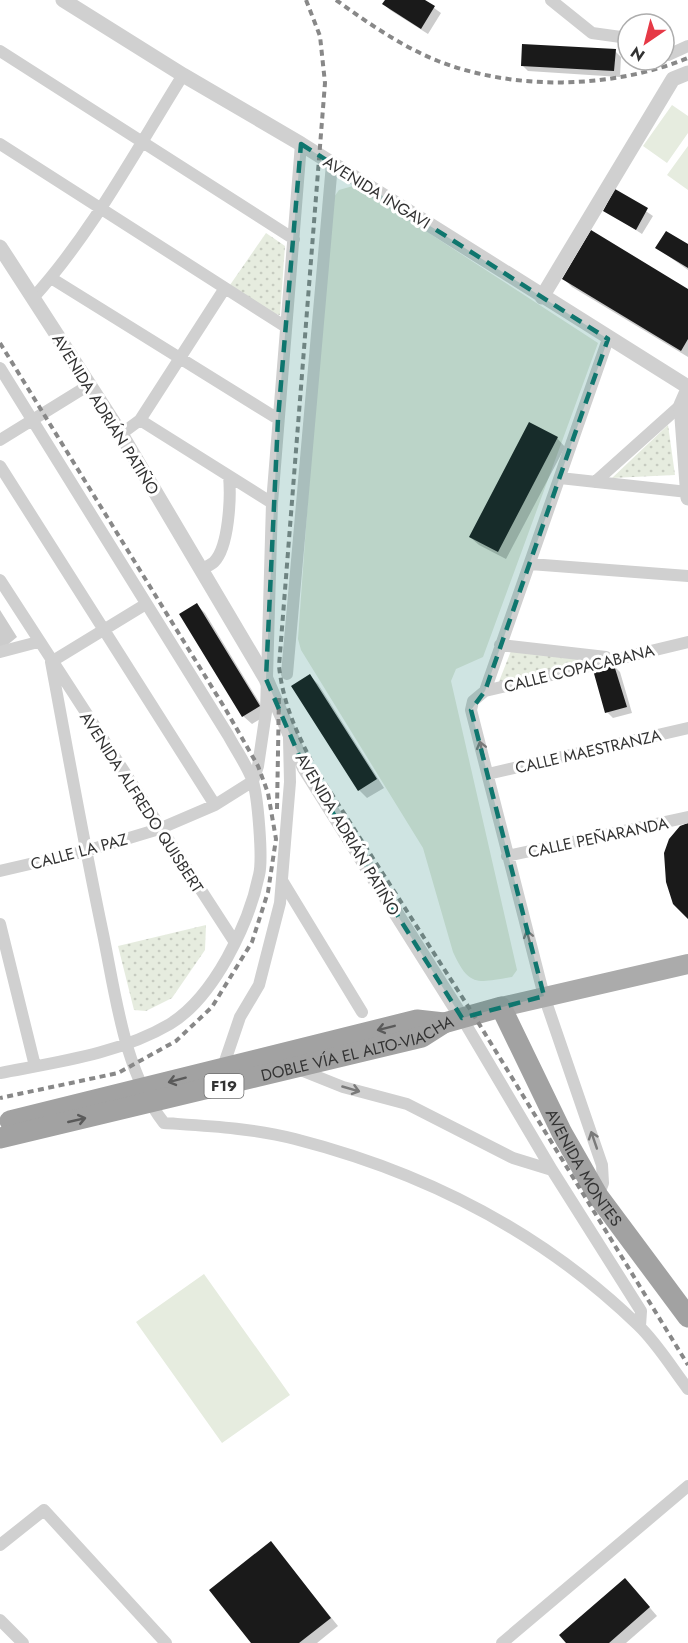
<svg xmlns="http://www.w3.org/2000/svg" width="688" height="1643" font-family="Jost,sans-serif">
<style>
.park{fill:url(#park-dots)}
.garden{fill:#e6ecdf}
.shadow{fill:#0003}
.building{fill:#1a1a1a}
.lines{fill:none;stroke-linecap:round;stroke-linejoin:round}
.minor{stroke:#d0d0d0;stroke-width:12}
.tertiary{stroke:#d0d0d0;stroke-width:15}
.primary{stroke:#ababab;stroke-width:20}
.trunk{stroke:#a2a2a2;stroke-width:21}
.rail{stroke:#888;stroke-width:4;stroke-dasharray:6 4.5;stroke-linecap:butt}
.oneway{stroke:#7a7a7a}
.oneway2{stroke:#5a5a5a}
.marked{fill:#0f766e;fill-opacity:0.2;stroke:#0f766e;stroke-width:4.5;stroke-dasharray:12 8;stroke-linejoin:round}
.labels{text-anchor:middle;stroke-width:6;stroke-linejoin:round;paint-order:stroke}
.shield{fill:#fff;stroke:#707070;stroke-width:1.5}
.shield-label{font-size:15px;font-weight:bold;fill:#333}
.street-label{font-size:16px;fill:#333;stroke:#fff}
</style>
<defs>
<pattern id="park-dots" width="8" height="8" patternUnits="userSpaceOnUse" patternTransform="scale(1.5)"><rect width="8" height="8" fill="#e6ecdf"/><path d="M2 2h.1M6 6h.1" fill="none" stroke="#c6cbc0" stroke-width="1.8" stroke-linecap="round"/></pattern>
</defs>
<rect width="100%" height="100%" fill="#fff"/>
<path class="park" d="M266 233 285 246 280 315 272 313 230 285Z
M668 425 675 475 612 478Z
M511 651 595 658 498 684Z
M206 925 205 950 172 998 146 1011 134 1010 118 946Z"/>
<path class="garden" d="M672 105 688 116V133L667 163 643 146Z
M688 146V190L667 175Z
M353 186 361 189 598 343 483 657 456 669 451 681 517 970 512 977C477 983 469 987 453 952L423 848 301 650 298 639 329 204 339 190Z
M204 1274 290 1395 222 1443 136 1322Z"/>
<path class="shadow" d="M386 0H423L441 13 428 34 390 10 384 4Z
M615 51 621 57 620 77 528 71 522 65Z
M616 191 653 216 642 234 605 210Z
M688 246V270L657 248Z
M564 279 688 291V357L572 287Z
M557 438 565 447 506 559 479 545 470 537Z
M197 605 205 613 267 715 252 724 243 716Z
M0 610 17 637 0 651Z
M614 666 620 672 632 713 613 718 607 712Z
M310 676 318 684 384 788 367 798 359 790Z
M271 1543 338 1626 317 1643H253Z
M633 1588 657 1616 626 1643H568Z"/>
<path class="building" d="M385 0H425L435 6 421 29 382 4Z
M522 44 616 49 614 71 521 66Z
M615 189 648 208 636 230 603 211Z
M591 230 688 289V339L681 351 562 279Z
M666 231 688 244V268L655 248Z
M529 422 558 437 498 552 469 537Z
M197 603 260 706 242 717 179 614Z
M614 665 627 707 605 713 593 670Z
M310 674 377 779 358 791 291 686Z
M688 823V919L673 904 666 882 664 853 669 839 680 826Z
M271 1541 331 1618 299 1643H251L209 1590Z
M625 1578 650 1607 609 1643H566L559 1635Z"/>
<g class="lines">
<path class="minor" d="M551 0 592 33 628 38
M0 51 294 239
M664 53 668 55 688 46
M0 144 286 327
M51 278 278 419
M33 298C92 233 136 150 183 75
M0 368 228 735C236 750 246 764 252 779 258 794 263 860 259 875 249 924 214 997 170 1024 119 1054 57 1062 0 1073
M140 420 272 503
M121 434 140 420 225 288
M0 440 89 385
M0 466 215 805
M560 478 688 492
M595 482 681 405
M530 564 688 576
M201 570C205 567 211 565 214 562 229 547 231 497 229 476
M0 580 234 941
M500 645 606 657
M0 652 38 642
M51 662C68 753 84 844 103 934 116 997 124 1071 164 1123 208 1126 252 1128 295 1139 424 1172 542 1232 638 1325 657 1343 672 1368 688 1389
M51 662 146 604
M287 674 332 164
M485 691 608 339
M488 774 688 728
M507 856 688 817
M0 871 86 851 159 829 215 805 253 781 258 766 266 712 272 503 301 144
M283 882 362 1012
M0 924 35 1066
M462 1018 552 1170 641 1311 640 1326
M223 1067 240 1017 259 985 280 903 290 782 289 738
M298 1069 343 1087 407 1104 513 1158 552 1170
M598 1196 603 1183 602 1165 544 996 471 710 473 701 485 691 688 642
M0 1545 44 1510 166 1643
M0 1620 23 1643
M502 1643 688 1486"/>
<path class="tertiary" d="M63 0 183 75 301 144 688 387
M0 247 121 434 266 679 304 767 462 1018
M542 297 673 79 688 73
M688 389 681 405 688 498"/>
<path class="primary" d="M501 1007 688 964"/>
<g class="trunk">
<path d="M10 1121 417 1020 444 1023"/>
<path id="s1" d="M0 1138 422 1037 444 1023 501 1007 562 1133 598 1196 688 1317"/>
</g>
<path class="rail" d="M306 0 320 36 325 83 279 666C283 704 297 734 315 768L473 1014 688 1365
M336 0C368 23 401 46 438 61 515 91 612 89 688 58
M0 343 226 710 258 766 268 793 276 839 268 892 252 942 212 1007 176 1041 118 1073 0 1098
M277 809 279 695"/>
</g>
<defs><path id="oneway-shaft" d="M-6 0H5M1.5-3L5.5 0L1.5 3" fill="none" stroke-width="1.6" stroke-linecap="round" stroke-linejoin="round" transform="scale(1.5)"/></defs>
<g class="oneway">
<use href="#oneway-shaft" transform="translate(482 750) rotate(-105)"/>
<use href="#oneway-shaft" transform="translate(529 939) rotate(-105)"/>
<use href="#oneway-shaft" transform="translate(351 1089) rotate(16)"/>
<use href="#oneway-shaft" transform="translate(594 1140) rotate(-109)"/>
</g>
<g class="oneway2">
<use href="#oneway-shaft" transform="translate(386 1028) rotate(166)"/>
<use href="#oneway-shaft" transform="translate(177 1080) rotate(165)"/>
<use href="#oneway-shaft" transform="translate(77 1120) rotate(-13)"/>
</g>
<path class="marked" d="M301 144 608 339 485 691 471 710 544 996 462 1018 304 767 266 679 278 419Z"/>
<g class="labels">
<rect class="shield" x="204.5" y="1074" width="39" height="24" rx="4.5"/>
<g class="shield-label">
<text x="224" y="1091">F19</text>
</g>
<g class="street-label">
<text transform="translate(377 192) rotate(32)" y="6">AVENIDA INGAVI</text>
<text transform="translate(106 414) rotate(58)" y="6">AVENIDA ADRIÁN PATIÑO</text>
<text transform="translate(579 668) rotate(-14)" y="6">CALLE COPACABANA</text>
<text transform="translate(588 751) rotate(-13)" y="6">CALLE MAESTRANZA</text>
<text transform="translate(142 802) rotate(57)" y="6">AVENIDA ALFREDO QUISBERT</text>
<text transform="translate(348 834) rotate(59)" y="6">AVENIDA ADRIÁN PATIÑO</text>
<text transform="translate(598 837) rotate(-12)" y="6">CALLE PEÑARANDA</text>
<text transform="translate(79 851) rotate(-15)" y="6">CALLE LA PAZ</text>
<text dy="6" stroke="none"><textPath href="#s1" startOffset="369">DOBLE VÍA EL ALTO-VIACHA</textPath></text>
<text dy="6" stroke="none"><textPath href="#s1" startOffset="700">AVENIDA MONTES</textPath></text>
</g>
</g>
<g transform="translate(646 42) rotate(215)"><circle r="28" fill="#ffffff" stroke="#adadad" stroke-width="1.5"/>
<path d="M0-4.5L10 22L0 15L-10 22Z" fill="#e63946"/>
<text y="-9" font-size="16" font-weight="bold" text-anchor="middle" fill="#333333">N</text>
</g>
</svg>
